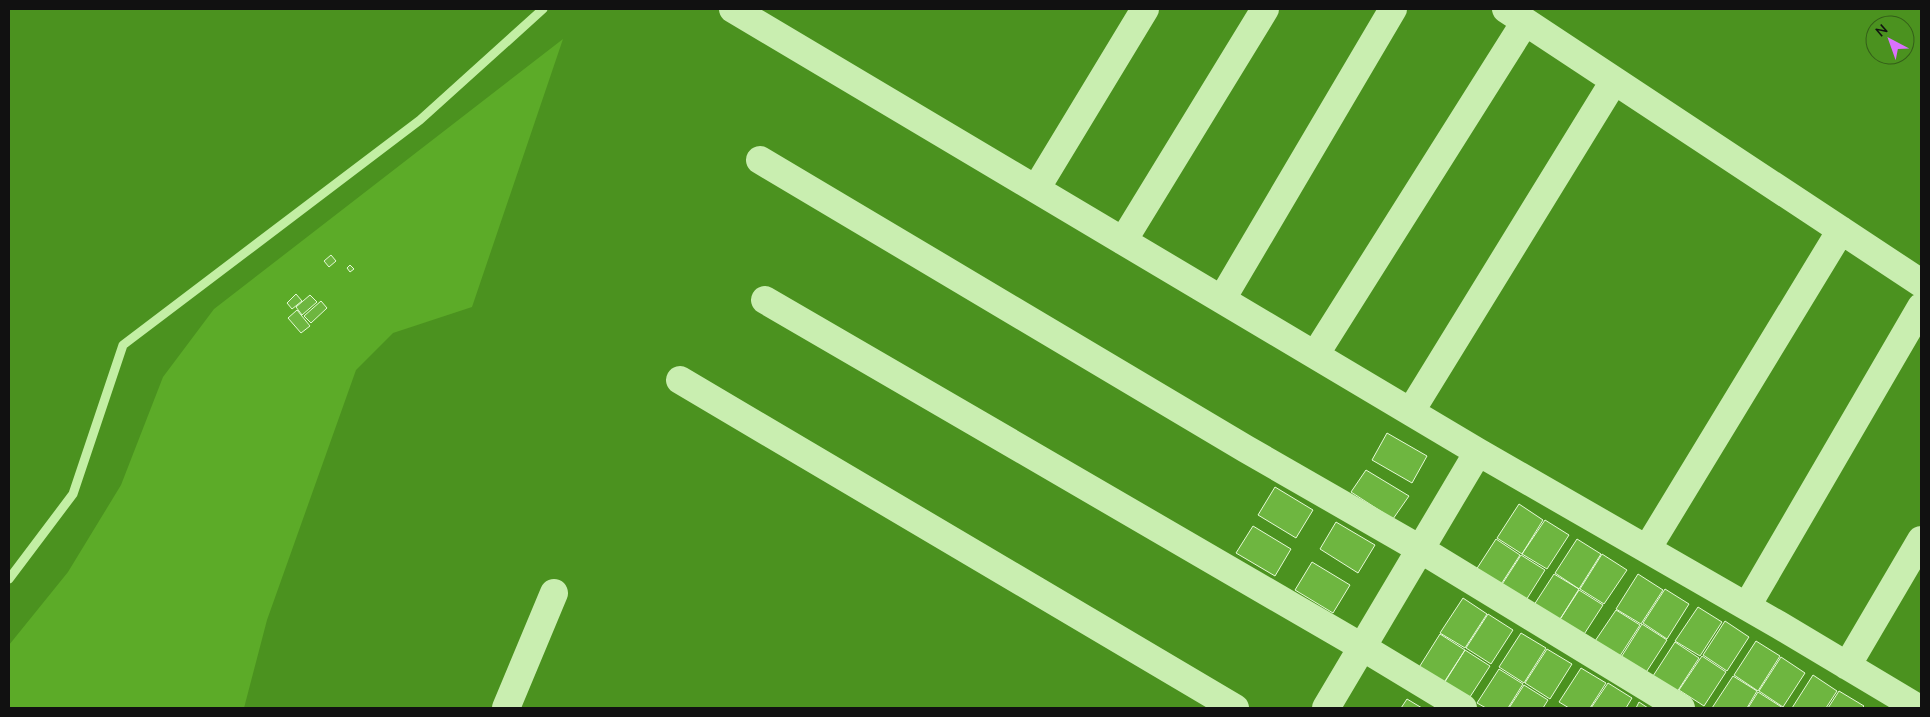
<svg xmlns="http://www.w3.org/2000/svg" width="1930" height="717" font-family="'Nunito Sans',sans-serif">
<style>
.green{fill:#5cab28}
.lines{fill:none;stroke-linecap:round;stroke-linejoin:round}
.stream{stroke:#c3efa4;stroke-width:9}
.building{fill:#6eb640;stroke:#e5fad6}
.minor{stroke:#c9eeb0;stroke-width:28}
</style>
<rect width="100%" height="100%" fill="#4b921f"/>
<path class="green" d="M563 39 472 307 393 333 356 370 267 620 244 708H9V645L68 572 121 485 163 377 214 309Z"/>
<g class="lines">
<path class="stream" d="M9 579 73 494 123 345 420 120 543 9"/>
</g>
<path class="building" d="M331 255 336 261 329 267 324 261Z
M350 265 354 269 350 272 347 268Z
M296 294 302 301 292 309 287 303Z
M310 295 317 302 302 315 296 307Z
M321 301 327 308 311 323 304 316Z
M297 310 310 326 301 333 288 318Z
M1387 433 1427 456 1412 483 1372 460Z
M1366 470 1409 496 1393 519 1351 492Z
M1275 487 1313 510 1296 538 1258 515Z
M1519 504 1543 520 1522 554 1497 538Z
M1545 520 1569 535 1547 569 1522 554Z
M1336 522 1375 545 1358 573 1320 549Z
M1253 526 1291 549 1275 576 1236 553Z
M1496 539 1520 555 1498 589 1474 573Z
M1577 539 1601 554 1579 589 1555 573Z
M1602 554 1627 570 1604 604 1580 589Z
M1521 555 1545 570 1523 605 1499 589Z
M1312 562 1350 585 1333 613 1295 590Z
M1554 574 1579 589 1557 624 1532 608Z
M1638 574 1663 590 1641 624 1616 609Z
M1665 589 1689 604 1667 639 1643 623Z
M1579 590 1603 605 1581 639 1557 624Z
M1463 598 1487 614 1465 648 1440 633Z
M1698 607 1722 622 1700 656 1675 641Z
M1616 610 1640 625 1618 659 1593 644Z
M1488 614 1513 630 1491 664 1466 648Z
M1725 621 1749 637 1727 671 1703 655Z
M1642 624 1667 640 1645 674 1620 659Z
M1521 633 1546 648 1524 683 1499 667Z
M1440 634 1465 650 1443 684 1418 669Z
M1756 641 1780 656 1758 691 1734 675Z
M1675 642 1699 658 1677 692 1653 676Z
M1547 649 1572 664 1550 699 1525 683Z
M1465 650 1490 666 1468 700 1443 685Z
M1702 656 1726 672 1704 706 1679 690Z
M1781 657 1805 673 1783 707 1759 691Z
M1581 668 1606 683 1590 708H1569L1559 702Z
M1499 669 1523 684 1508 708H1486L1477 703Z
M1813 675 1837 691 1826 708H1792Z
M1733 676 1757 691 1747 708H1712Z
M1608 683 1632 698 1626 708H1591Z
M1524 685 1548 700 1543 708H1509Z
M1839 691 1864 706 1862 708H1828Z
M1758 692 1783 708H1748Z
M1407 699 1422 708H1401Z
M1639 702 1648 708H1636Z"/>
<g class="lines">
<path class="minor" d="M733 9 1478 452 1779 625 1918 708
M1506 9 1921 283
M760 160 1246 449 1420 549 1681 708
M1036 189 1145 9
M1123 241 1265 9
M1222 299 1393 9
M765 300 1362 647 1463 708
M1315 355 1525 22
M680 380 1235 708
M1411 411 1614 81
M1647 549 1841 230
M1747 606 1921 307
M1847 666 1921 540
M506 708 554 593
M1326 708 1478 452"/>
</g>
<rect width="1930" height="717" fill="none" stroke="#111111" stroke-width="20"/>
<g transform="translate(1890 40) rotate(319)"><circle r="24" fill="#4b921f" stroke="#345e19"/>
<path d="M0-4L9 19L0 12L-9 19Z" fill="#db71fc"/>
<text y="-8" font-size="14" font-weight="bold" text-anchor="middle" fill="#111111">N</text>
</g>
</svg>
